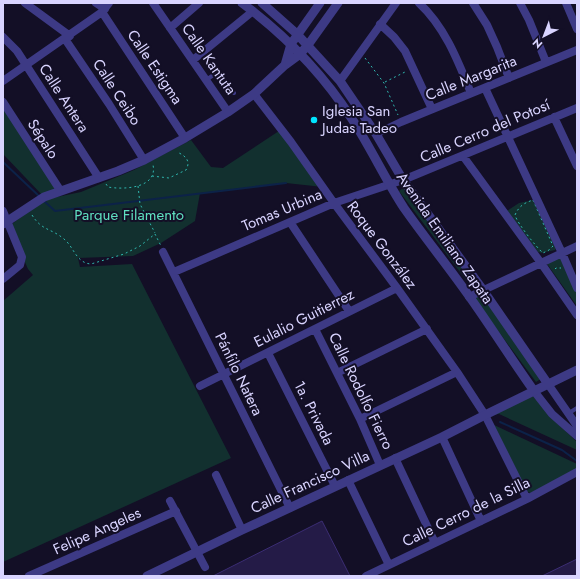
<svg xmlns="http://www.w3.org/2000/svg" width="580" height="579" font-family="Jost,sans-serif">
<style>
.green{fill:#12302f}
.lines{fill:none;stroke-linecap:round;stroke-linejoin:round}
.stream{stroke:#0c2248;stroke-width:2}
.building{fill:#241b47;stroke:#3b2d73}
.path{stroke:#2fb8b0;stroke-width:1;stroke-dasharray:2 3;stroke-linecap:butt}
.service{stroke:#3d3a85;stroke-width:4}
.minor{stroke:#3d3a85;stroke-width:8}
.tertiary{stroke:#3d3a85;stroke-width:9}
.poi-dot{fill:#00e5ff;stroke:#130f26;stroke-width:1.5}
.labels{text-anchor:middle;stroke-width:4;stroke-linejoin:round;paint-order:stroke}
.street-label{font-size:15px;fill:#d9d4ff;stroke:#130f26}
.poi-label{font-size:15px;fill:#d9d4ff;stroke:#130f26;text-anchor:start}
.park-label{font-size:15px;fill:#5fe0c0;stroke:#130f26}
</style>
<rect width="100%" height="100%" fill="#130f26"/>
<path class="green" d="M3 103 60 190 44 197 3 154Z
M282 129 323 187 286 183 200 193 195 221 161 243 133 256 78 258 80 267 132 264 231 458 3 562V301L33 275 28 269 9 226 42 202 52 198 81 192 134 170 191 140 211 167 223 168Z
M409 184 479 284 472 288 399 191Z
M533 200 558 245 555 250 542 253 538 252 507 211 519 203Z
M561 255 577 289V306L545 261Z
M484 291 545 376 536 382 473 297Z
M531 394 556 422 577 442V450L499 414 488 416Z
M492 424 577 464V473L530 493 527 491Z"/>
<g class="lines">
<path class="stream" d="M3 162 40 197
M43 200 55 211 286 183
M500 422 562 450 577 461"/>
</g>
<path class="building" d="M322 521 350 576H213Z
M577 559V576H542Z"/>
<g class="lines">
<path class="path" d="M365 58 384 83 398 115
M385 82 407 71
M152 176 169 178 186 170C191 161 186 156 177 152
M106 184 108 187C124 190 158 188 153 165
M138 186 140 204 155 233
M533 200 553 246 549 250 543 253C537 248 517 223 515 215 519 206 524 203 533 200Z
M32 215C42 231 51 228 64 239 74 247 76 263 91 264L124 254 140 246 155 234 161 246
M555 269 556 268H561"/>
<path class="service" d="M206 80 215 74 234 93
M569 413 577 408"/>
<path class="minor" d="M25 3 70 36
M96 3 105 9
M153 3 228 112
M419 3C445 27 458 61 471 93
M473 3 487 25 497 47 509 78
M520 3 529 20 546 62
M566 3 577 29
M102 12 185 138
M380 24 394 37 405 51 432 109
M170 28 199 3
M3 37 17 51 99 178
M65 39 109 104 144 160
M193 60 253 11
M3 81 102 12 109 3
M340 81 396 3
M485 88 562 253 577 288
M254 94 291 142 334 203 397 288 457 372 485 415 527 499
M3 102 60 190
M554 117 577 166
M376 134 401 122 577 50
M463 156 541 263 577 315
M3 211 22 257 20 265 3 279
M290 222 349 311
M163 252 290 508
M174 272 334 203 403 180 577 108
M469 297 577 246
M315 329 360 419 380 465
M268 353 335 486
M337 373 427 329
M548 384 577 426
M200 386 397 288
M534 391 552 414 577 436
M360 419 457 372
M442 437 481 521
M395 458 435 543
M216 475 242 530
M348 480 389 565
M170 501 205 567
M29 576 176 511
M366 576 527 499 577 472"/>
<path class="tertiary" d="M242 3C285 35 323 74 352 119 371 148 385 179 404 208 425 238 448 266 469 296 491 327 512 360 534 391
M262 3 297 34 340 81 376 134 403 180 483 290 548 384
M285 65 291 44 320 3
M3 224 44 197 118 171 144 160 185 138 228 112 254 94 285 65 300 54 308 45 338 3
M147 576 242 530 442 437 485 415 577 370"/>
</g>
<circle class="poi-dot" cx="314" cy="120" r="4"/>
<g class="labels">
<g class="street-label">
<text transform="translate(209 59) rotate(55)" y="5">Calle Kantuta</text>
<text transform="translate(155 67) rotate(56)" y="5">Calle Estigma</text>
<text transform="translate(471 78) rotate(-22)" y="5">Calle Margarita</text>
<text transform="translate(117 92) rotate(57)" y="5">Calle Ceibo</text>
<text transform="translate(64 98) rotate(57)" y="5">Calle Antera</text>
<text transform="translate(485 131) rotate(-23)" y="5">Calle Cerro del Potosí</text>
<text transform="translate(43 139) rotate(57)" y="5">Sépalo</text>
<text transform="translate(282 210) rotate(-23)" y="5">Tomas Urbina</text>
<text transform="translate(445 238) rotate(55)" y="5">Avenida Emiliano Zapata</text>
<text transform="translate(382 245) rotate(53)" y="5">Roque González</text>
<text transform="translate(304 318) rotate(-27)" y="5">Eulalio Guitierrez</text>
<text transform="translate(239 374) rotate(64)" y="5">Pánfilo Natera</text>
<text transform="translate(361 391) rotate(64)" y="5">Calle Rodolfo Fierro</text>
<text transform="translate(314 413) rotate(63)" y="5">1a. Privada</text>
<text transform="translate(310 482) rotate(-25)" y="5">Calle Francisco Villa</text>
<text transform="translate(466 512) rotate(-26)" y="5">Calle Cerro de la Silla</text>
<text transform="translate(97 531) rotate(-24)" y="5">Felipe Angeles</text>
</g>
<g class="poi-label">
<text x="322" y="116">Iglesia San<tspan x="322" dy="17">Judas Tadeo</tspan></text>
</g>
<g class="park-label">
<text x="129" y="220">Parque Filamento</text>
</g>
</g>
<rect width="580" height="579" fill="none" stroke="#d9d4ff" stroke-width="8"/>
<g transform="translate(544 36) rotate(222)" stroke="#130f26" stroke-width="3" paint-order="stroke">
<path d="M0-3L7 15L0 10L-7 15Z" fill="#d9d4ff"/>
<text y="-6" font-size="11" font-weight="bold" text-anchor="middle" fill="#d9d4ff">N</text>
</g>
</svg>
